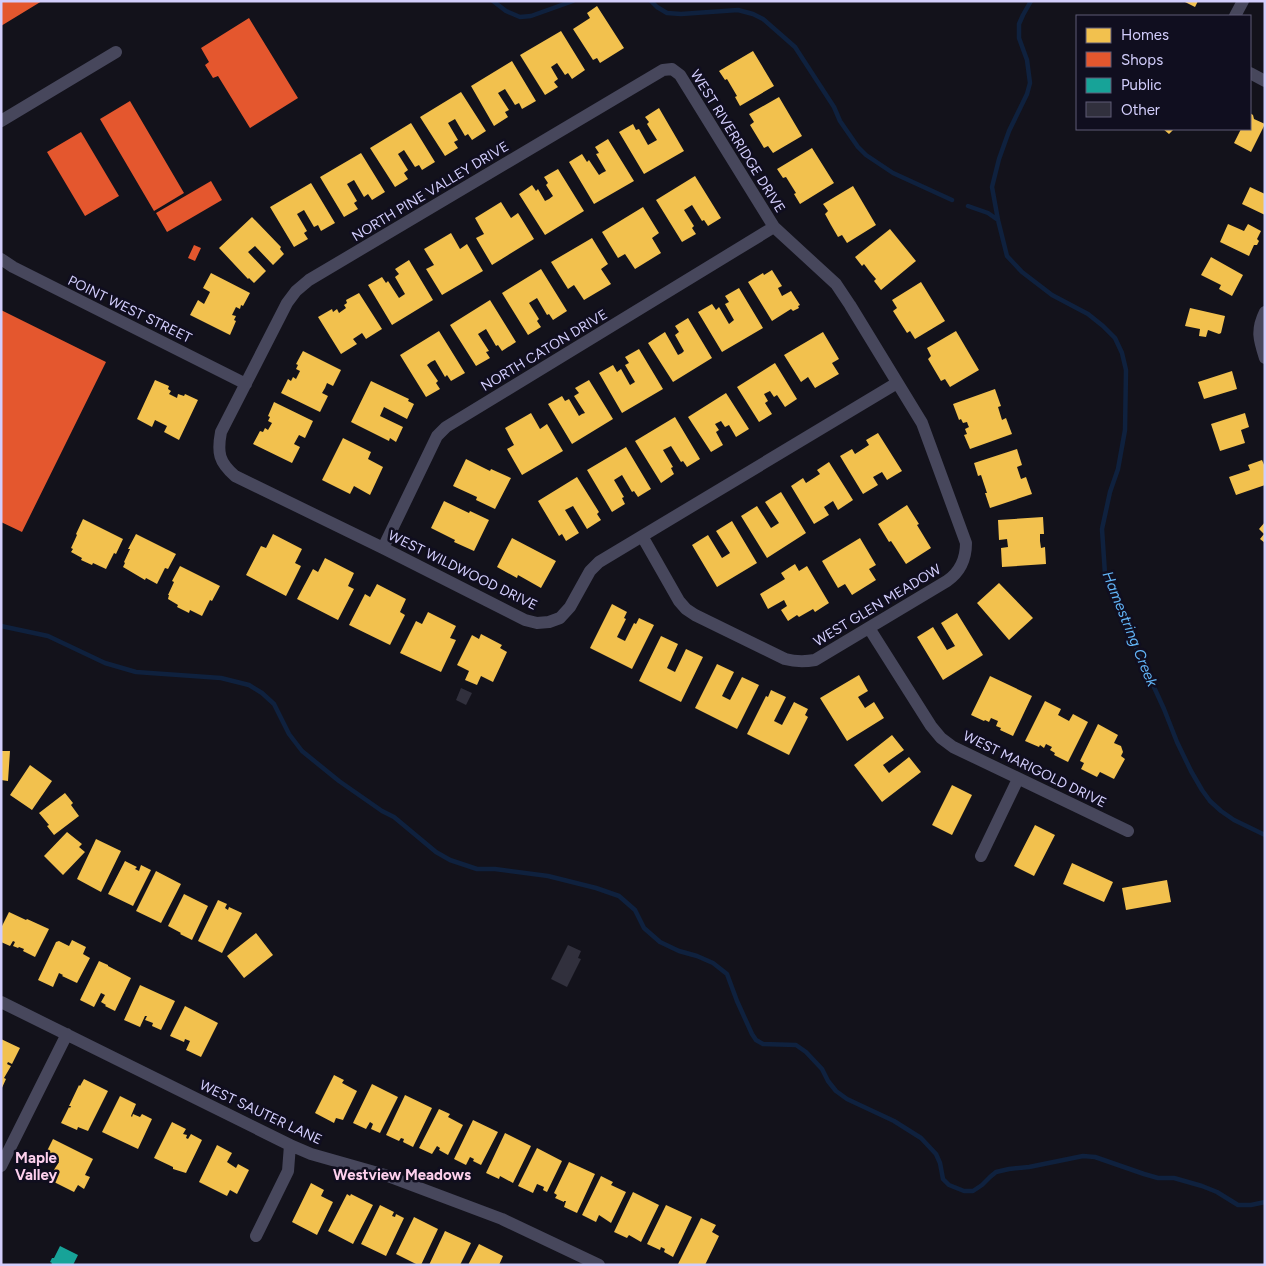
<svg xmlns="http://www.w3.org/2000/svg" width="1266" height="1266" font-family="Figtree,sans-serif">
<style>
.homes{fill:#f2c14e}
.shops{fill:#e4572e}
.public{fill:#17a398}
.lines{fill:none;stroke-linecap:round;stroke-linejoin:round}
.stream{stroke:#0f213e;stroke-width:4.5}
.building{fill:#31303d}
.street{stroke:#47475c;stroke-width:12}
.labels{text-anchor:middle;stroke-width:5;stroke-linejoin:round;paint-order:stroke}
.street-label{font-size:14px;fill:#d3cefc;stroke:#100e1f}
.water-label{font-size:15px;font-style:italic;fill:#62b5f7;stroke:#100e1f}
.neighbourhood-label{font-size:15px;font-weight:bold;fill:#fdd0ed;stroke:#100e1f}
</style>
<rect width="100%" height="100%" fill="#13121b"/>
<path class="homes" d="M1183 1H1198L1195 7Z
M597 6 624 48 600 63 597 58 593 60 573 29 590 18 587 13Z
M561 31 585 70 572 79 568 73 565 75 557 63 551 67 558 79 554 82 558 87 545 95 520 55Z
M753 51 774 86 740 106 735 97 737 96 727 79 725 80 719 71Z
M512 61 536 101 522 109 519 103 515 105 505 89 498 93 509 110 505 112 508 117 494 126 471 86Z
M461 92 486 131 472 140 468 134 465 136 455 119 448 123 458 140 454 142 458 148 445 156 420 117Z
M779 97 802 136 773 153 768 146 764 148 750 125 754 122 749 114Z
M659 108 684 151 644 174 619 132 633 124 636 130 639 129 648 145 657 140 647 124 649 122 645 117Z
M1250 113 1253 115 1254 119 1265 124 1251 152 1234 143 1241 129H1250Z
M411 123 435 162 422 170 419 165 415 167 404 150 398 154 408 170 404 173 408 179 395 187 370 148Z
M1163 129H1174L1169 134Z
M608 139 634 181 594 204 569 162 582 154 587 162 589 160 599 175 602 173 606 171 596 154 599 153 595 147Z
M812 148 834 183 800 204 794 194 796 193 786 177 783 178 777 169Z
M361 153 385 192 372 200 368 194 364 197 354 180 347 184 357 201 354 203 358 209 344 217 320 177Z
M558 169 584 211 545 235 519 194 532 185 536 191 538 189 545 201 549 199 553 196 546 185 548 183 544 177Z
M695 176 721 218 708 226 704 220 702 221 692 205 684 210 694 226 692 228 696 234 682 242 656 200Z
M311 183 335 223 321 231 318 225 314 227 304 210 297 214 307 231 304 233 308 239 294 247 270 207Z
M853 186 876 225 847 243 842 235 838 237 831 225 825 214 828 211 823 204Z
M1250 187 1265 194V215L1242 204Z
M501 202 511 218 518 213 534 239 492 265 476 238 484 234 475 218Z
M643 207 659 233 652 238 661 253 635 269 625 254 618 258 602 232Z
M252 217 281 247 280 249 284 254 273 265 255 246 248 252 266 271 254 283 249 278 248 279 219 248Z
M1228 224 1244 231 1248 224 1261 231 1257 239 1259 241 1257 245H1254L1249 256 1220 242Z
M890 229 916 261 881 290 874 281 876 279 870 272 864 264 862 266 855 257Z
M451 233 460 249 467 244 483 271 442 295 426 269 434 265 424 249Z
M592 238 608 264 601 269 611 284 584 300 574 285 568 289 551 262Z
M1211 257 1243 275 1232 296 1219 289 1221 285 1201 275Z
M409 260 433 300 392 325 368 285 382 277 386 283 388 281 399 298 405 294 395 277 399 274 395 269Z
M541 269 567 311 553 320 549 314 547 315 537 298 529 303 539 319 537 321 541 327 528 335 502 293Z
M772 270 782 286 778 288 782 296 791 291 800 305 798 306 799 308 793 311 791 309 772 321 748 282 763 273 764 275Z
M211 273 250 293 243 306 241 305 240 309 236 307 232 315 236 316 234 320 236 321 230 335 190 315 198 300 204 304 210 292 203 288Z
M921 282 945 321 915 339 910 331 907 333 893 311 897 308 892 300Z
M739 288 763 328 722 352 698 312 712 304 716 310 719 307 729 324 734 320 725 304 729 302 725 296Z
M359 293 382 329 366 339 362 333 353 339 357 344 341 354 318 317 332 309 333 312 337 309 339 313 346 308 344 305 347 303 346 300Z
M490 300 516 342 502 351 498 345 496 346 486 329 478 334 489 351 486 352 490 358 476 366 450 325Z
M1190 308 1225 316 1221 333 1219 334 1208 330 1206 337 1199 336 1200 329 1185 326Z
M688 318 712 358 673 382 648 343 665 332 678 355 682 353 684 351 675 335 679 332 675 326Z
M439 331 465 373 451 381 447 375 445 377 435 360 431 362 427 365 438 381 436 383 440 389 426 397 400 355Z
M956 331 979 370 950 387 945 379 941 381 928 359 931 356 927 348Z
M823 332 839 359 832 363 839 374 815 388 808 377 801 382 784 355Z
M639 349 663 389 622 413 599 373 613 365 617 372 621 369 630 385 635 382 625 365 629 363 625 357Z
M303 351 341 370 333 386 327 383 325 388 322 393 328 396 320 412 281 393 288 379 291 381 293 377 296 379 300 371 296 369 298 365 296 364Z
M775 363 797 399 785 407 777 395 774 397 770 391 764 394 768 401 765 403 772 414 759 422 737 387Z
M1232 371 1237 389 1204 399 1198 382Z
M155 380 169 386 168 389 171 391 169 394 177 398 178 394 184 396 185 394 198 400 179 440 164 432 167 426 155 420 152 427 137 419Z
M589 380 613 419 572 444 548 404 562 396 565 401 569 399 579 416 582 414 585 413 574 396 579 393 575 388Z
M371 381 409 399 408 401 414 404 407 419 384 407 380 416 403 427 396 442 390 438 389 441 351 422Z
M995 389 1001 406 998 407 1002 420 1006 418 1012 434 970 449 964 435 967 434 965 429 969 427 968 425 967 422 963 423 961 419 959 420 953 404Z
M726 393 749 429 736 437 729 425 725 427 721 421 715 424 719 430 716 432 723 445 711 452 688 417Z
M274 402 313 421 305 438 299 435 294 444 300 447 292 463 253 444 260 431 263 432 265 428 268 430 272 423 268 421 270 417 268 416Z
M531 413 540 429 547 424 563 451 522 475 507 449 514 445 505 428Z
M1245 413 1249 427 1241 430 1245 443 1220 451 1211 424Z
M675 417 700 459 687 467 683 461 681 462 671 446 663 450 673 467 671 468 674 474 661 483 635 441Z
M878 433 902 471 887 480 882 472 873 477 878 485 863 494 840 456 852 449 855 454 869 445 866 440Z
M343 438 371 452 368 459 383 467 370 495 354 486 350 494 322 480Z
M626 447 651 489 638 497 634 491 632 492 622 475 614 480 624 497 622 498 625 504 612 512 587 470Z
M1017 449 1022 465 1017 467 1021 479 1026 477 1032 494 990 508 985 493H987L981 475 978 476 974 463Z
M466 459 490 471 491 469 511 478 495 509 476 500 477 497 453 486Z
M1262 460 1265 467V485L1236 495 1229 477 1250 470 1248 465Z
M829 462 853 500 838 510 833 501 824 507 829 515 814 524 791 486 803 478 806 483 820 474 817 470Z
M577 477 599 512 597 514 601 520 587 529 573 506 565 510 579 533 566 541 562 534 559 536 538 501Z
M781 492 806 533 767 558 741 516 757 506 771 528 779 523 765 502Z
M444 501 469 513 470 511 489 520 474 551 454 542 455 540 431 528Z
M907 505 919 524 917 525 931 548 906 564 891 541 889 542 878 524Z
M1043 517 1044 534H1040V541L1041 548 1045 547 1046 564 1002 567 1001 548 1008 547 1007 539 999 540 998 520Z
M83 519 123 539 116 554 114 553 106 569 93 563 92 565 81 560 82 558 71 552 73 549 71 548 77 535 76 534Z
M732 521 757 563 717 587 692 545 708 535 722 558 730 553 716 531Z
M1265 522V543L1260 539 1264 534 1259 529Z
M136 534 176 554 168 569 165 568 157 584 146 578 145 580 123 567 125 563 124 562 130 549H128Z
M273 534 302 549 295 563 301 566 286 596 246 575 261 546 266 548Z
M512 538 556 561 541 588 518 575 517 578 497 567Z
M860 538 876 565 869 569 876 580 852 595 845 584 838 588 822 561Z
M325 558 354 573 348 586 354 589 338 620 297 599 313 569 318 572Z
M795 564 799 571 807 566 829 603 815 612 813 609 799 617 797 615 788 621 781 610 787 606 784 600 768 609 760 594 785 579 781 573Z
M180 566 220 586 212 601 210 600 202 616 190 610 189 613 177 607 178 605 168 599 169 595H168L174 582 172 581Z
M999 583 1033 618 1009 640 977 603Z
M377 584 406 599 400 612 405 615 390 645 349 625 365 594 370 597Z
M612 604 627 612 624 618 626 619 617 637 625 641 634 623 636 624 639 618 654 625 632 669 590 648Z
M428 612 456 626 450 638 456 640 441 672 400 653 416 621 422 624Z
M957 613 983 655 943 680 917 637 933 627 947 650 955 646 941 623Z
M481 634 502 645 500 648 507 652 493 682 481 676 477 685 465 680 469 671 457 665 472 635 479 639Z
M661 636 678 644 667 668 675 672 686 649 703 657 681 702 639 681Z
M717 664 734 672 722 696 730 700 742 677 759 685 737 729 695 708Z
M859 675 868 691 858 697 865 708 874 702 884 718 847 741 820 698Z
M990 676 1032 696 1013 736 1000 730 1001 728 996 726 998 721 991 718 989 722 985 720 984 721 971 715Z
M771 690 786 697 774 721 782 725 794 702 808 709 805 715 808 717 789 755 747 734 766 696 768 697Z
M1045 701 1061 709 1058 715 1069 721 1073 714 1088 722 1068 762 1054 755 1055 753 1050 750 1052 747 1046 744 1044 748 1040 745 1039 747 1025 741Z
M1098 724 1118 735 1114 743 1121 746 1123 752 1121 756 1125 759 1114 779 1100 772 1097 777 1081 769 1084 763 1080 761Z
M892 735 904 750 883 765 889 773 909 757 921 772 882 802 854 765Z
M1 751H10L8 781 1 780Z
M30 765 52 781 32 810 10 795Z
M952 785 972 795 952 835 932 825Z
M65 793 73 803 71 805 79 816 54 835 47 826 49 825 39 813Z
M1035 825 1055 835 1034 876 1014 866Z
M67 832 82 844 79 847 85 852 63 875 44 856Z
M96 839 121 851 101 892 77 879Z
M125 861 137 867 135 869 139 871 141 865 151 870 133 906 108 894Z
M1072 863 1113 882 1104 902 1063 884Z
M156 871 181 884 161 923 136 911Z
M1167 880 1171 902 1126 910 1122 888Z
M184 894 208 906 192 940 180 934 181 933 168 926Z
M218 900 227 904 225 908 228 910 229 907 242 913 222 953 198 941Z
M9 912 26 920 27 919 49 929 35 957 23 951 24 949 19 947 18 948 13 946 15 942 13 941 10 946 1 942V928Z
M256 933 273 955 244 978 227 956Z
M72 940 86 947 83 954 90 958 77 983 62 976 63 975 59 973 53 987 38 980 56 942 59 941 69 946Z
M99 961 108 965V966L131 978 115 1011 105 1006 106 1005 101 1002 105 995 101 993 94 1007 80 1000Z
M140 985 175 1001 161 1030 152 1026 153 1023 145 1020 147 1016H145L140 1027 124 1020Z
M185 1006 218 1023 201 1057 186 1050 190 1041 185 1039 184 1042 170 1036Z
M1 1039 20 1048 12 1064 8 1062 7 1064 11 1066 4 1078 6 1079 1 1090Z
M334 1075 344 1080 342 1083 357 1091 343 1120 336 1118 334 1123 315 1113Z
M84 1079 108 1091 88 1131 78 1127 77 1130 61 1123 69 1107 70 1108 71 1106H69L79 1085 80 1086Z
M372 1084 398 1097 380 1133 371 1129 373 1124 370 1122 366 1129 353 1123Z
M405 1095 432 1108 413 1147 403 1142 404 1139 401 1138 399 1141 386 1135Z
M120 1096 136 1104 131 1116 132 1117 133 1114 140 1117 142 1114 152 1119 138 1149 102 1132Z
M439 1109 450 1114 448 1117 463 1125 448 1155 439 1150 440 1148 437 1146 432 1154 419 1148Z
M473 1120 498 1132 481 1165 473 1161 474 1159 470 1157 466 1165 454 1159Z
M172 1122 186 1129 183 1134 187 1135 186 1138 188 1139 191 1134 202 1140 186 1173 173 1169V1167L154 1158Z
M505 1133 531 1146 513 1183 500 1176 499 1179 486 1173Z
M53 1139 93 1159 85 1175 90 1177 84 1189 78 1185 74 1192 48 1179 59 1162 45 1155Z
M217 1145 232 1153 227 1162 236 1168 238 1164 249 1170 237 1194 230 1190 227 1196 199 1182Z
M537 1148 562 1161 547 1192 543 1190 544 1187 537 1184 533 1193 518 1186Z
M569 1162 595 1174 577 1213 564 1207 566 1201H564V1202L555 1198 557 1195 554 1193Z
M601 1176 613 1182 611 1185 626 1192 611 1223 599 1215 596 1222 582 1215Z
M311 1183 324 1190 321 1196 333 1202 317 1235 292 1222Z
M633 1192 659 1205 641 1242 629 1235 627 1238 614 1232Z
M347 1194 350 1196 351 1194 373 1205 353 1244 328 1231Z
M380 1205 394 1212 392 1216 395 1217 396 1214 404 1218 386 1256 361 1244Z
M666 1205 692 1217 673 1257 664 1252 665 1249 661 1247 660 1250 647 1244Z
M414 1217 438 1229 421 1265H418L396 1254Z
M701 1218 716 1225 712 1232 719 1236 705 1265H680L678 1264Z
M445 1231 471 1243 460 1265H429Z
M479 1244 503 1256 499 1265H468Z"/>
<path class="shops" d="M1 1H42L1 26Z
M249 18 298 98 250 128 218 76 213 78 205 65 209 62 201 48Z
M130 101 184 193 154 211 100 119Z
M81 132 119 196 85 216 47 152Z
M211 181 222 200 167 232 156 213Z
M194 245 201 248 195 261 188 258Z
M1 310 106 362 22 532 1 522Z"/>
<path class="public" d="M60 1246 78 1255 73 1265H51L52 1263 50 1262 52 1258H54Z"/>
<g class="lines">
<path class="stream" d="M493 1 506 11 520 17 531 16 573 1
M651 1 657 7 667 13 681 14 738 10 753 14 763 19 795 47 834 107 840 121 858 147 866 155 893 173 952 200
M1031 1 1023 15 1019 24V38L1027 60 1030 83 1027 94 1009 131 999 159 992 187 998 220 1007 256 1022 272 1052 295 1088 314 1103 326 1115 338 1122 353 1126 370 1125 430 1118 469 1110 492 1102 529 1105 574 1127 628 1164 709 1177 742 1191 771 1202 790 1210 801 1221 811 1234 820 1265 835
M968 206 988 213 998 220
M1 626 48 636 105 663 136 672 221 678 249 685 262 693 274 704 289 734 302 751 339 781 382 811 394 817 436 852 450 860 477 869H495L548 876 596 888 619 896 635 910 644 928 660 942 679 951 697 956 713 963 727 974 737 1001 752 1034 756 1040 763 1044 796 1045 806 1052 822 1069 828 1081 836 1091 847 1099 894 1121 921 1138 936 1154 940 1163 943 1179 949 1185 964 1191H973L982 1185 990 1177 996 1172 1009 1169 1029 1167 1083 1156 1095 1157 1144 1174 1158 1178H1174L1202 1186 1217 1192 1238 1205H1251L1265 1202"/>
</g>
<path class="building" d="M461 688 472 693 466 705 456 700Z
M568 945 581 951 578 958 581 959 567 987 551 979Z"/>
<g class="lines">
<path class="street" d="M1235 16 1243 1
M1250 73 1265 81
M1 121 116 52
M1 259 13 267 246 384
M1265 312C1256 330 1259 340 1265 358
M642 536 679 601 686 609 695 615 785 659C796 662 804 662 815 660L947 581C960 572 966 560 966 543L922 423 850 305 836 284 774 227 680 75 672 69 663 70 309 280 296 291 287 303 221 432C217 453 219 462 235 476L383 548 525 620 537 623 549 622 560 618 570 607 590 571 599 562 897 383
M383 548 437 436 446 427 774 227
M869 628 931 726 941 738 953 747 1128 831
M981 856 1018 779
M1 1002 290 1145 311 1154 385 1175 502 1219 599 1265
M1 1166 67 1034
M256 1236 288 1171 290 1145"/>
</g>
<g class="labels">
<g class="street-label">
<text transform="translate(738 141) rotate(58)" y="5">WEST RIVERRIDGE DRIVE</text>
<text transform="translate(430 191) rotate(-31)" y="5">NORTH PINE VALLEY DRIVE</text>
<text transform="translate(130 309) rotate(26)" y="5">POINT WEST STREET</text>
<text transform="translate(544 350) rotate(-31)" y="5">NORTH CATON DRIVE</text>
<text transform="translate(463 570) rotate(26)" y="5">WEST WILDWOOD DRIVE</text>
<text transform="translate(877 605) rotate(-31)" y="5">WEST GLEN MEADOW</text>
<text transform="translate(1035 769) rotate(26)" y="5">WEST MARIGOLD DRIVE</text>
<text transform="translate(261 1112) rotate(25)" y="5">WEST SAUTER LANE</text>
</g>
<g class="water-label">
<text transform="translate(1130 629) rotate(68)" y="5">Hamestring Creek</text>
</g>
<g class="neighbourhood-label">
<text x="36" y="1163">Maple<tspan x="36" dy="17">Valley</tspan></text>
<text x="402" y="1180">Westview Meadows</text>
</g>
</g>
<rect width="1266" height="1266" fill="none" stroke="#d3cefc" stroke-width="5"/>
<rect x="1076" y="15" width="175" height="115" fill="#100e1f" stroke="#5e5b77"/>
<rect x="1086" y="28" width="25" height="15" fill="#f2c14e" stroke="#5e5b77"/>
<text x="1121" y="40" font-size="15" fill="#d3cefc">Homes</text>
<rect x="1086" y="52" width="25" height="15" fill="#e4572e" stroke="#5e5b77"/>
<text x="1121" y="65" font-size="15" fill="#d3cefc">Shops</text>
<rect x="1086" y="78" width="25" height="15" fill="#17a398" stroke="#5e5b77"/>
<text x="1121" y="90" font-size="15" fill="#d3cefc">Public</text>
<rect x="1086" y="102" width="25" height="15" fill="#31303d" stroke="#5e5b77"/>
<text x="1121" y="115" font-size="15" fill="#d3cefc">Other</text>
</svg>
